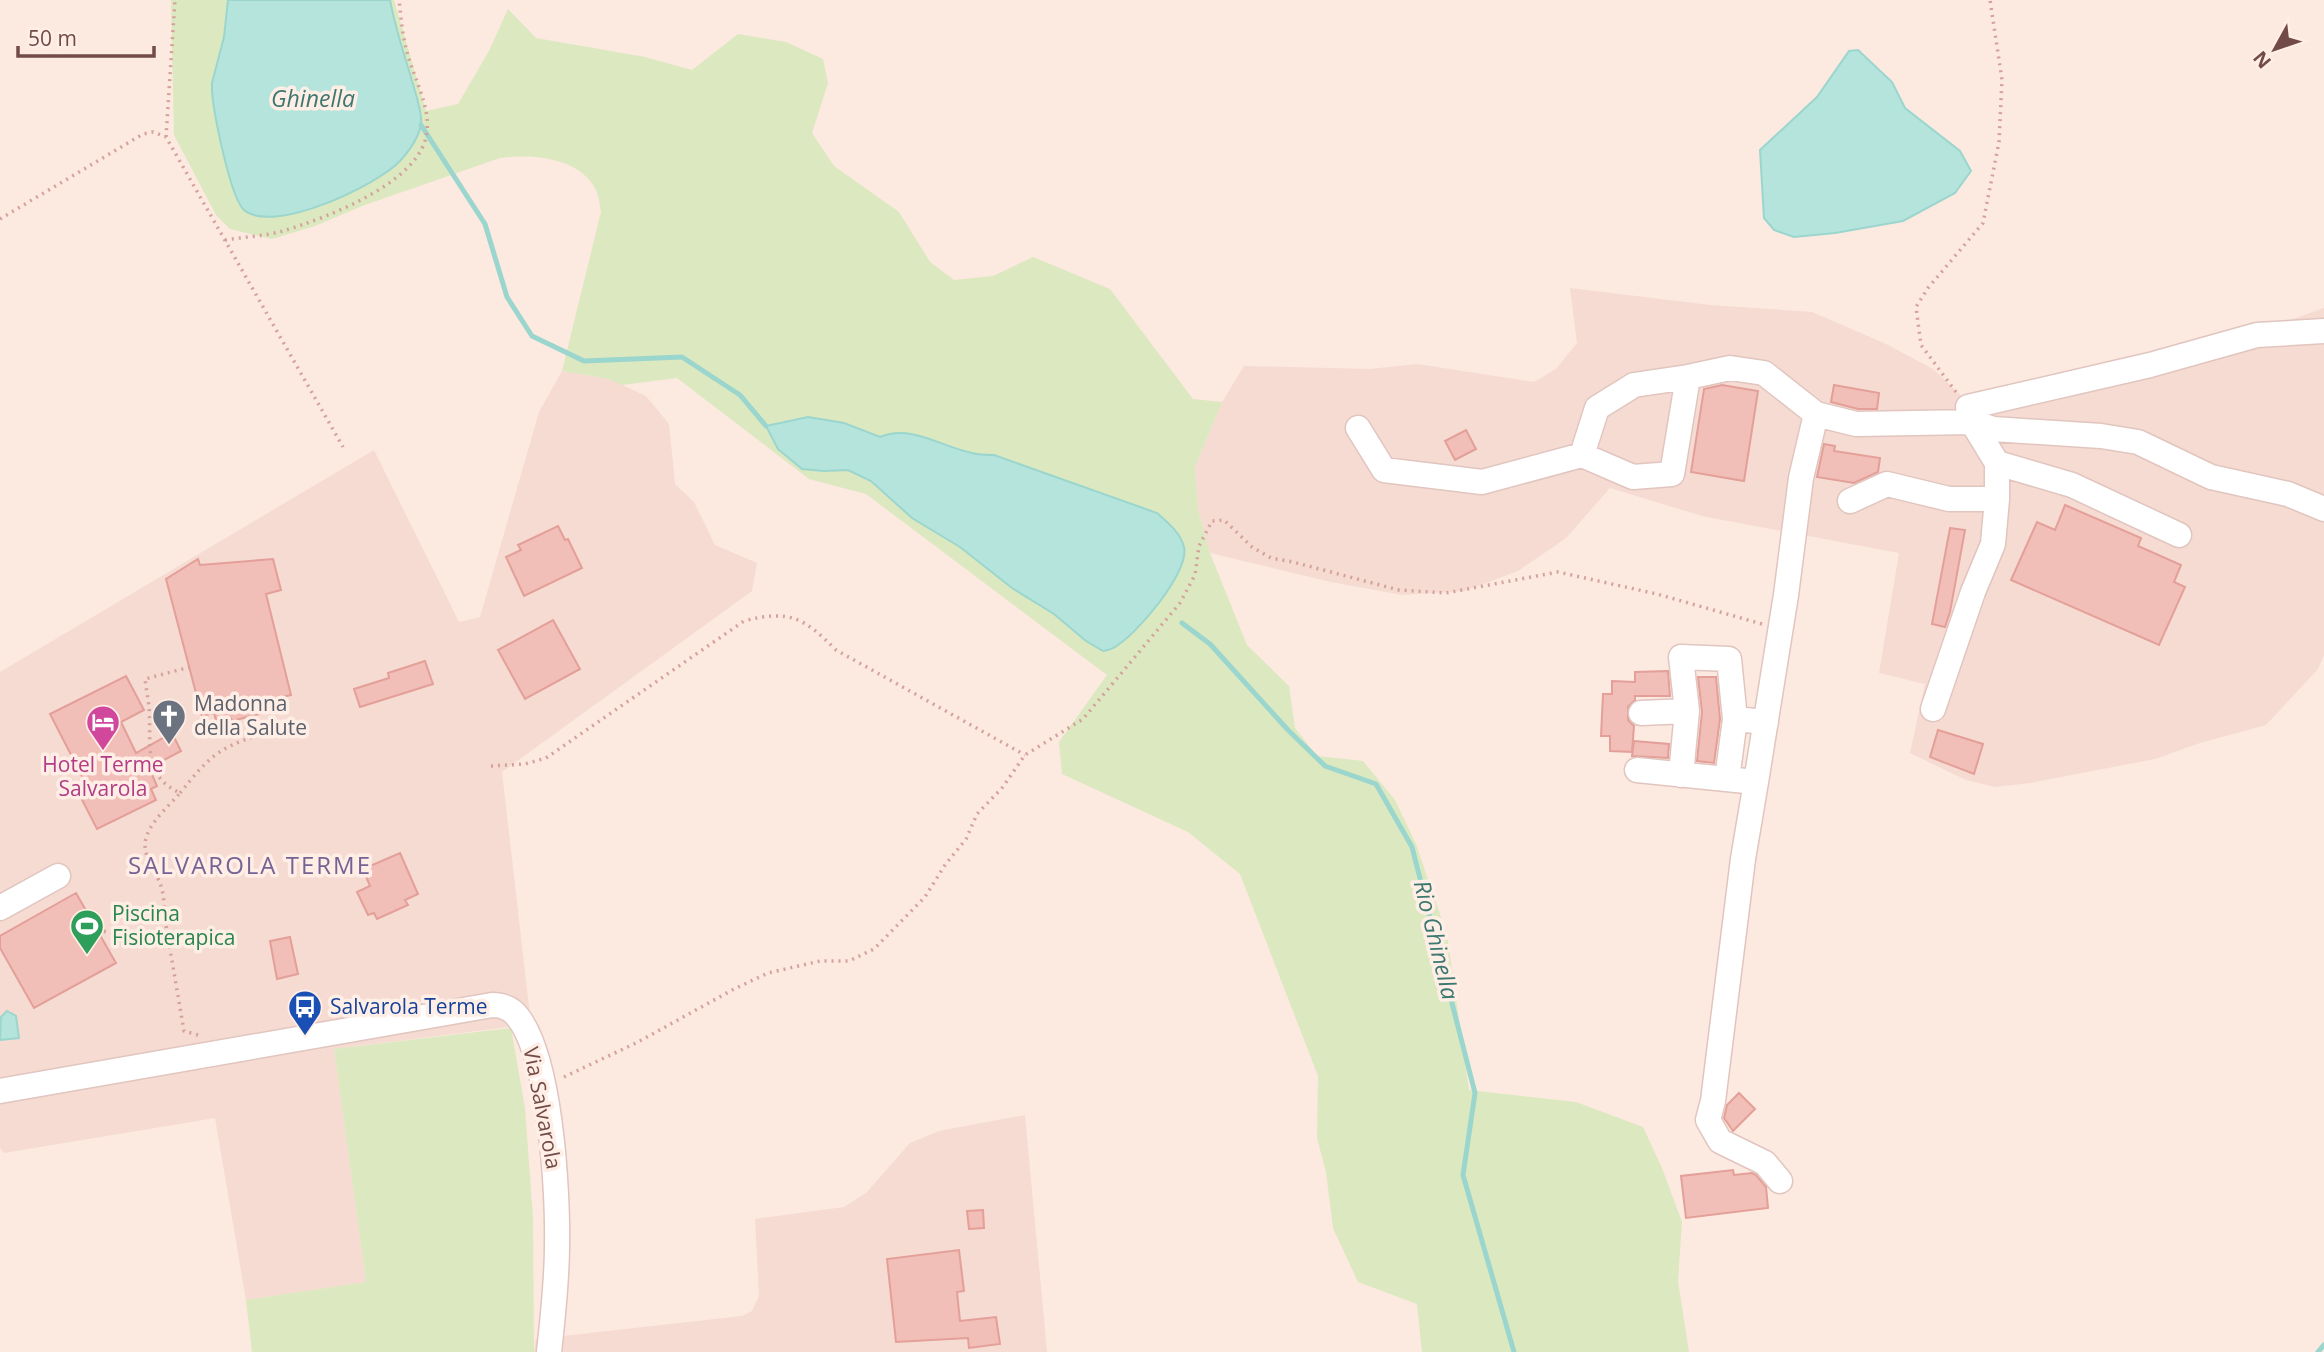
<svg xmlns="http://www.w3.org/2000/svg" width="2324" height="1352" font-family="'Open Sans',sans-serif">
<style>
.residential{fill:#f5dbd1}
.green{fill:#dce8bf;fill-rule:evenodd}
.water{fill:#b5e4dd;stroke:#9bd6ce;stroke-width:2}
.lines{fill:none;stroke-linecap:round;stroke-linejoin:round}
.stream{stroke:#9bd6ce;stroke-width:5}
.building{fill:#f1beb8;stroke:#e39f98;stroke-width:2}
.minor-casing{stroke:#e1c5bf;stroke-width:27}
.path{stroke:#d5a19c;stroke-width:3.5;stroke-dasharray:2 5;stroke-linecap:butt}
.minor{stroke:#fff;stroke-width:24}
.labels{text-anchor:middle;stroke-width:7;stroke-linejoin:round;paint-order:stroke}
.worship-label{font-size:21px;fill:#5b616d;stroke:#ffeee5;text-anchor:start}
.hotel-label{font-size:21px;fill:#b23c85;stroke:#ffeee5}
.leisure-label{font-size:21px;fill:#27864d;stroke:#ffeee5;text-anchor:start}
.transit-label{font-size:21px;fill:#164399;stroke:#ffeee5;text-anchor:start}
.street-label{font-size:21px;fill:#724b48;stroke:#ffeee5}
.water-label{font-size:23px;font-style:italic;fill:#3c7870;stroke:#ffeee5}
.quarter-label{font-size:24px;letter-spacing:2px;fill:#766395;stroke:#ffeee5}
</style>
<rect width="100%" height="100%" fill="#fce9e0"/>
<path class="residential" d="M1570 288 1710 305 1812 312 1884 343 1933 369 1970 404 2268 328 2324 308V655L2318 669 2266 725 2200 743 2155 759 2030 783 1995 787 1966 780 1910 753 1925 684 1879 673 1899 553 1702 516 1610 488 1566 538 1518 571 1464 591 1402 595 1331 582 1210 553 1198 509 1195 467 1222 402 1244 366 1370 369 1417 364 1534 382 1556 369 1577 343Z
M562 371 609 379 646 396 669 424 675 484 694 502 715 545 757 563 752 591 502 772 531 1024 334 1049 366 1282 246 1300 215 1118 4 1153 0 1148V672L374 450 459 622 480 617 539 412Z
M1025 1115 1047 1352H534L536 1339 742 1316 752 1311 759 1296 755 1219 844 1207 866 1193 910 1143 939 1131Z"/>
<path class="green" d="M171 0H228L224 37 212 83V92L221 139 244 209C251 214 259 218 268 217 313 215 414 175 421 124 422 115 419 107 417 98 408 65 396 33 390 0H394L426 111 458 104 489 51 508 9 536 38 645 57 692 70 738 34 786 42 823 59 828 83 812 133 834 166 899 212 930 262 954 280 993 276 1033 257 1110 289 1193 399 1222 402 1195 467 1198 509 1210 553 1247 645 1289 686 1295 728 1317 756 1363 761 1395 800 1416 844 1447 935 1469 1090 1576 1102 1643 1127 1662 1168 1682 1222 1678 1281 1689 1352H1422L1417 1304 1358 1282 1333 1228 1326 1172 1317 1138 1318 1076 1240 874 1188 832 1062 774 1059 742 1107 675 866 494 809 479 677 378 622 385 609 379 562 371 601 212C600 206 599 197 596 190 580 157 531 154 500 158L362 206 315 226 272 239 230 229 216 215 174 135ZM808 417 844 423 880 437 941 442 971 453 994 455 1157 513 1177 531 1185 549 1177 575 1086 641 1054 614 1012 588 960 547 912 518 871 481 848 470 779 422Z
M511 1028 525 1108 533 1218 534 1352H252L246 1300 366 1282 334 1049Z"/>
<path class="water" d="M228 0H390C396 33 408 65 417 98 419 107 422 115 421 124 419 137 409 151 400 161 377 185 274 235 244 210 230 197 214 114 212 92V83L224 37Z
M1858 50 1892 82 1905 108 1960 151 1971 171 1955 193 1903 221 1835 233 1794 237 1774 230 1764 218 1760 150 1817 97 1849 51Z
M808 417 844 423 880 437C911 424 942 447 972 453 979 455 987 455 994 455L1157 513C1168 523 1180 532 1184 547 1190 572 1135 637 1113 648 1110 650 1106 650 1103 651L1086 641 1054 614 1012 588 960 547 912 518 871 481 848 470 824 471 802 469 778 449 766 426Z
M7 1011 16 1016 19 1038 0 1040 1 1017Z"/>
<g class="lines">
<path class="stream" d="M421 125 485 224 507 297 532 336 584 361 682 357 740 395 766 426
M1182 623 1210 644 1288 730 1325 766 1376 784 1412 847 1475 1093 1463 1175 1514 1352
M2318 1352 2324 1345"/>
</g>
<path class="building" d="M1722 385 1758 391 1744 481 1691 472 1704 389Z
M1834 385 1879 393 1877 409H1858L1831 402Z
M1466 430 1476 449 1455 460 1445 441Z
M1824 444 1835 446 1834 451 1880 458 1878 472 1854 483 1817 477Z
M2065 505 2141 538 2138 546 2181 565 2174 582 2185 587 2159 645 2011 580 2037 522 2055 530Z
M558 526 565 540 568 539 582 568 524 596 506 557 521 550 518 545Z
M1950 528 1965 530 1950 612 1945 627 1932 624Z
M198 559 200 565 273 559 281 590 266 594 291 695 278 698 279 703 262 708 263 713 232 721 230 717 216 720 214 713 202 716 166 579Z
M553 620 580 669 525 699 498 650Z
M425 661 433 684 360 707 354 689 389 678 388 673Z
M1668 671 1670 696H1635V700L1628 707V720L1634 726 1632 752 1610 751V736H1601L1603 694H1612V681L1635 682V672Z
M126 676 144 710 121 722 136 753 172 733 181 751 149 768 157 786 151 789 156 800 97 829 76 788 86 784 50 714Z
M1698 677H1716L1720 719 1714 763 1697 761 1702 712Z
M1938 730 1983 744 1974 774 1930 757Z
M1634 741 1669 744 1668 758 1632 756Z
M400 853 418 894 405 900 408 905 377 919 374 913 368 915 357 892 370 886 363 869Z
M76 893 116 963 34 1008 0 948V936Z
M290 937 298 974 277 979 270 941Z
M1739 1093 1755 1109 1733 1131 1724 1118 1727 1105Z
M1733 1170 1734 1175 1752 1173 1756 1175 1766 1187 1768 1208 1686 1218 1681 1176Z
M983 1210 984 1228 969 1229 967 1211Z
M959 1250 964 1291 957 1292 960 1321 996 1317 1000 1344 969 1348 968 1338 896 1342 887 1259Z"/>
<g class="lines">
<g class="minor-casing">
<path id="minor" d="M1358 428 1384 470 1482 482 1582 455 1633 477 1672 474 1688 377 1730 368 1764 373 1816 414 1856 424 1972 422 1993 429 2101 436 2138 442 2211 477 2288 494 2324 509
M1582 455 1597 408 1634 385 1688 377
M1997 463 2072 485 2179 535
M1850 501 1887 484 1949 499H1997
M1933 709 1973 592 1993 544 1997 499V463L1972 422 1968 407 2150 365 2257 335 2324 331
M1687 711 1681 657 1729 659 1735 719 1766 722
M1641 713 1687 711 1681 775
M1637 770 1756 782 1786 595 1801 478 1816 414
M1727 779 1735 719
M1756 782 1743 859 1713 1101 1708 1120 1720 1141 1765 1163 1780 1181
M0 908 58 876
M0 1091 492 1005C500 1005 505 1006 512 1011 551 1044 558 1195 557 1245 557 1281 553 1316 549 1352"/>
</g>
<path class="path" d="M166 137 175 0
M0 219 143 134 153 132 166 137 343 447
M225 240C244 237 265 236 283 231 326 218 423 182 427 131 430 104 412 75 406 48 402 33 401 16 399 0
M1956 392 1921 345 1916 307 1928 288 1983 223 1999 142 2002 80 1990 0
M190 667 145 679C146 688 148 698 149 707 152 742 141 775 180 793 168 807 151 821 146 838 141 855 156 871 161 886 164 895 164 904 164 914L184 1031 198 1035
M491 766 525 764 546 758 744 621C790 609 804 618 836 650L1025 755
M180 793C206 761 215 749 256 736L250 717
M97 930 139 938
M564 1077 638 1042 734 989 768 973 820 961H849L874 949 925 897 945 865 966 839 977 814 1002 788 1025 755 1083 719 1180 603 1195 575 1199 546 1212 521 1224 520 1252 547 1271 558 1293 562 1399 590 1446 593 1558 572 1657 594 1762 624"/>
<use href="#minor" class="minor"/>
</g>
<defs>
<g id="church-pin" transform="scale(1.75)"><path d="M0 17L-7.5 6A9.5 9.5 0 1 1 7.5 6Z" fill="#6b7280" stroke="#ffeee5"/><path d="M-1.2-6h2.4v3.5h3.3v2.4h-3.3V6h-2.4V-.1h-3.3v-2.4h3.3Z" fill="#fff"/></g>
<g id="hotel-pin" transform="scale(1.75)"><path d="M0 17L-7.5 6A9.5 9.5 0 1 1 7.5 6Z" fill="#d1479c" stroke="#ffeee5"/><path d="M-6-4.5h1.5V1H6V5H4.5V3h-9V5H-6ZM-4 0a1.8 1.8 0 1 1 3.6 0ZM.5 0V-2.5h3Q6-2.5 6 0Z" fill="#fff"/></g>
<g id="stadium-pin" transform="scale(1.75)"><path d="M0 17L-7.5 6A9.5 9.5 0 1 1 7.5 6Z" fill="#2e9e5b" stroke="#ffeee5"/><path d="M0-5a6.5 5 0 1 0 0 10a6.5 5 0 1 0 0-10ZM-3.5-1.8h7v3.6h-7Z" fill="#fff"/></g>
<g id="bus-pin" transform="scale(1.75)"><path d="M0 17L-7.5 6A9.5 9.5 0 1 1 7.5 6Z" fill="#1a4fb4" stroke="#ffeee5"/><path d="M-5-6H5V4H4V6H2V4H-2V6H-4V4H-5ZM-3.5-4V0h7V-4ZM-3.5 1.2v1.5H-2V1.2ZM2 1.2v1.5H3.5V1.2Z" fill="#fff"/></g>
</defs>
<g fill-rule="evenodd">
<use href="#church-pin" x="169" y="716"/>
<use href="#hotel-pin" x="103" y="722"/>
<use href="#stadium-pin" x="87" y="926"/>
<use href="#bus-pin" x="305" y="1007"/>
</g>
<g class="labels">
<g class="worship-label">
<text x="194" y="711">Madonna<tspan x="194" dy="24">della Salute</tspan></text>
</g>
<g class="hotel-label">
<text x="103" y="772">Hotel Terme<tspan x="103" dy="24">Salvarola</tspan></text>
</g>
<g class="leisure-label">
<text x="112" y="921">Piscina<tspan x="112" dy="24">Fisioterapica</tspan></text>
</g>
<g class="transit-label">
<text x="330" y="1014">Salvarola Terme</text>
</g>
<g class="street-label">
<text transform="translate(542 1108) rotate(79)" y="7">Via Salvarola</text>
</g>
<g class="water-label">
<text x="313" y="107">Ghinella</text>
<text transform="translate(1436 940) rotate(76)" y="8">Rio Ghinella</text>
</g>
<g class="quarter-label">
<text x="250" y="874">SALVAROLA TERME</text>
</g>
</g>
<g transform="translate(2275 49) rotate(230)" stroke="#ffeee5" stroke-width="5" paint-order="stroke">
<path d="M0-5L12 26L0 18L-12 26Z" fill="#724b48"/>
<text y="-10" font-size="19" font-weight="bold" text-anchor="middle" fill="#724b48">N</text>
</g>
<path d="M18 46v10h136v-10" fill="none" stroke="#724b48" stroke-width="3.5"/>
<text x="28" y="46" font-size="21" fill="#724b48" stroke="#ffeee5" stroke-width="5" paint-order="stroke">50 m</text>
</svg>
